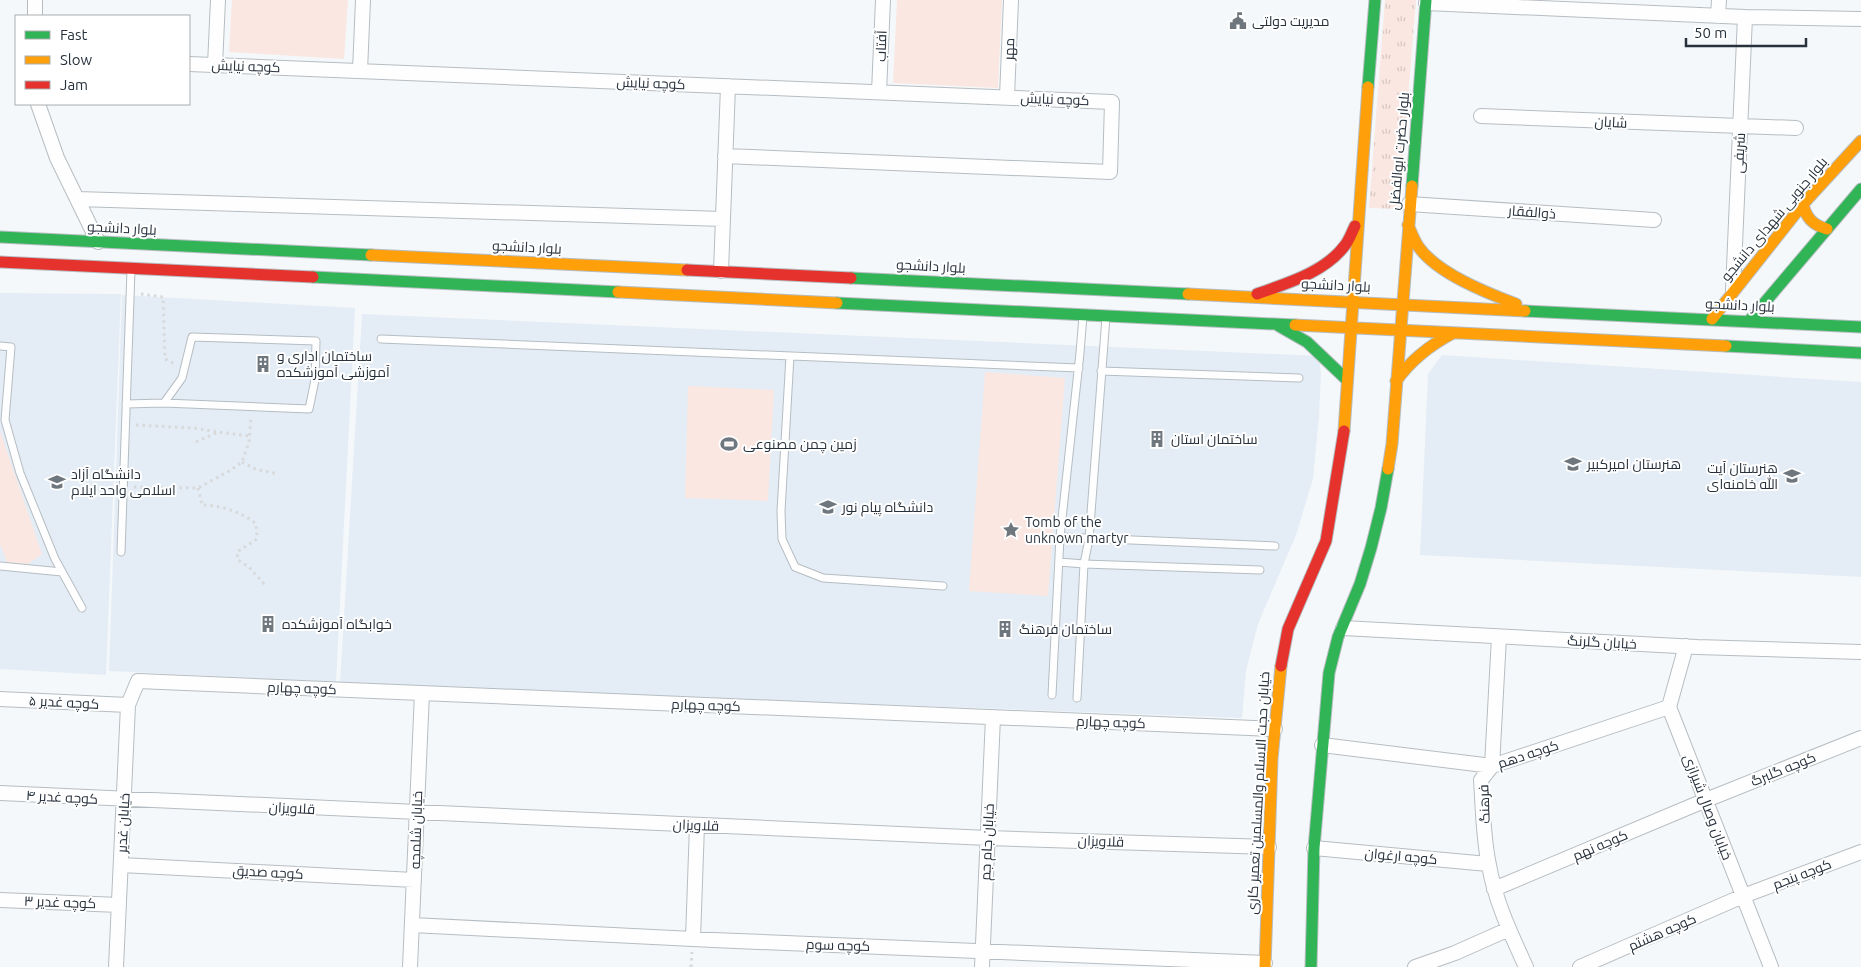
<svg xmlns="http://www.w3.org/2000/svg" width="1861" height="967" font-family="Ubuntu,Cairo,sans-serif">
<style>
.built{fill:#e4edf5}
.grass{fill:url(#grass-tufts)}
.park{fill:#fae7e1}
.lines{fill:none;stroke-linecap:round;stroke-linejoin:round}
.lane-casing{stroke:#b6bdc2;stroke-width:9}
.street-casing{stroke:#b6bdc2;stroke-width:16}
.fast-casing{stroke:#b6bdc2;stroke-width:13}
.slow-casing{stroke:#b6bdc2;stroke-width:13}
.jam-casing{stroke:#b6bdc2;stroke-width:13}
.path{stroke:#d7d9db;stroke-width:3;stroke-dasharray:2.5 4;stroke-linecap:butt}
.lane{stroke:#fefefe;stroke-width:7}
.street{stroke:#fefefe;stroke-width:14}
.fast{stroke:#30b455;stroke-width:11}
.slow{stroke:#ff9f0a;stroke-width:11}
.jam{stroke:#e5322d;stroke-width:11}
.labels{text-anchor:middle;stroke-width:4;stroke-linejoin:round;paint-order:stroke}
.poi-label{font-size:14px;fill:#27313c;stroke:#fff;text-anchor:start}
.street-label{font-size:14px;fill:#27313c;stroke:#fff}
</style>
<defs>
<pattern id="grass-tufts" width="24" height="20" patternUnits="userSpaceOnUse" patternTransform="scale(1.25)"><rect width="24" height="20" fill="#fae7e1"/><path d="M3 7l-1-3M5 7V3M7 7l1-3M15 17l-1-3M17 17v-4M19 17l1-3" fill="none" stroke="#d6c7c2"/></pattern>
</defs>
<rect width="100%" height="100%" fill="#f5f8fa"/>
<path class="built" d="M0 293 121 294 106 675 0 669Z
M122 295 355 308 336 682 109 671Z
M362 314 1319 356 1321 374 1319 417 1313 479 1296 535 1258 624 1246 671 1242 718 340 684Z
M1442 355 1861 382V577L1420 555 1428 374Z"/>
<path class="grass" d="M1385 0H1416L1399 209 1369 208Z"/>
<path class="park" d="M232 0H348L344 59 229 52Z
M897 0H1002L998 88 893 83Z
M985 372 1065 378 1048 596 969 591Z
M688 386 774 390 768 501 685 498Z
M0 431 42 554 28 564 7 562 0 544Z"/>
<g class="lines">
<g class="lane-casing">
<path id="lane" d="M381 339 1079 368
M0 346 11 347 5 420 20 473 55 559 82 608
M790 356 781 511 782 539 795 567 823 578 943 586
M1101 371 1299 378
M126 404 164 403 182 378 192 337 316 341 315 380 309 409 164 403
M1060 537 1275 546
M121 552 131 270
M1059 562 1084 564 1260 570
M0 566 62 572
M1052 695 1060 537 1080 353 1083 316
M1077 698 1084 564 1089 539 1106 317"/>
</g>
<g class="street-casing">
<path id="street" d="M1426 3 1745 17 1861 19
M35 16V0
M1718 16 1719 0
M189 64 1112 102 1110 172 725 156
M215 65 218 0
M360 71 363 0
M879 92 883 0
M1007 97 1011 0
M38 104 57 158 98 242
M1481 116 1796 128
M77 199 723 219
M1409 204 1654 220
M721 271 728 86
M1733 290 1745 17
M1343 628 1697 647 1861 652
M1499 637 1492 766 1481 780C1483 808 1483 838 1489 865 1495 901 1511 934 1526 967
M1686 646 1669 707 1771 967
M0 699 128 705
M1322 745 1492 766 1669 707
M0 793 988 838 1269 847
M1314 848 1488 864
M121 865 414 880
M1494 889 1706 800 1861 738
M0 900 119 905
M412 925 713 940 1265 963
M693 939 697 825
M116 967 128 705 138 681 1275 729
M410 967 422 693
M982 967 993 717
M1415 967 1455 953 1509 929
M1580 967 1743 896 1861 852"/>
</g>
<g class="fast-casing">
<path id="fast" d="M1368 87 1375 0
M1412 186 1426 0
M0 237 371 255
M313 277 618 292
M851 278 1188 294
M837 303 1295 325
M1525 311 1861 327
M1749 321 1861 189
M1279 326 1307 342 1347 380
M1726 346 1861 353
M1311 967 1314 848 1329 673 1338 637 1360 584 1371 548 1381 508 1388 469"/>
</g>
<g class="slow-casing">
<path id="slow" d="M1803 204C1806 218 1813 225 1827 229
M1408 225C1411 232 1414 240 1418 246 1436 273 1487 293 1516 304
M371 255 687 270
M618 292 837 303
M1188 294 1525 311
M1712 319 1803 204 1861 141
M1295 325 1726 346
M1396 381C1411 360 1430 345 1453 333
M1344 431 1368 87
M1388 469 1392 444 1412 186
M1265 967 1272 759 1281 666"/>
</g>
<g class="jam-casing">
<path id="jam" d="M0 262 313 277
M687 270 851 278
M1257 294C1288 283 1326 272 1346 244 1350 238 1352 232 1355 226
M1281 666 1288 629 1326 541 1344 431"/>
</g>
<path class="path" d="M141 294 163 297 165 359 175 364
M136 425 194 428 218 432
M196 442 218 432 250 436
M242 462 255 469 278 474
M134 487 198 488 229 471 242 462 249 442 251 417
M198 488 202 505C219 505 243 512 256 524L257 539 237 552 238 560 249 567 266 586
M691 967 692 952"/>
<use href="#lane" class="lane"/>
<use href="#street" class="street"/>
<use href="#fast" class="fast"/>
<use href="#slow" class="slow"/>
<use href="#jam" class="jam"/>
</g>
<defs>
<g id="civic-bare" transform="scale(1.35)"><path d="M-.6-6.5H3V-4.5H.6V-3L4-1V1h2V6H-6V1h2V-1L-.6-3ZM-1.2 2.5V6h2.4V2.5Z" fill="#6f777e" stroke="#fff" stroke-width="2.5" paint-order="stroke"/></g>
<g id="building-bare" transform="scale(1.35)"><path d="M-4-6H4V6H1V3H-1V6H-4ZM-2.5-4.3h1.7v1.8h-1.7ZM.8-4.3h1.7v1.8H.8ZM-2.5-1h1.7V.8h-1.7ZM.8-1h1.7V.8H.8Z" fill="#6f777e" stroke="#fff" stroke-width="2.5" paint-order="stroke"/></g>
<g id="stadium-bare" transform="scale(1.35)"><path d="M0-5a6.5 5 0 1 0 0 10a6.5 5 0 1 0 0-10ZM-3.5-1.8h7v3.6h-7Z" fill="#6f777e" stroke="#fff" stroke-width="2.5" paint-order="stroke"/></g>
<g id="school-bare" transform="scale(1.35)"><path d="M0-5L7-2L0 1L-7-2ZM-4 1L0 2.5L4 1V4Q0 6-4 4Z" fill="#6f777e" stroke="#fff" stroke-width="2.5" paint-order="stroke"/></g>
<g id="university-bare" transform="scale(1.35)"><path d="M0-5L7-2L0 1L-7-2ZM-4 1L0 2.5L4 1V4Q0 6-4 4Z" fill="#6f777e" stroke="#fff" stroke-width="2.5" paint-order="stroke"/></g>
<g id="sight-bare" transform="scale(1.35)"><path d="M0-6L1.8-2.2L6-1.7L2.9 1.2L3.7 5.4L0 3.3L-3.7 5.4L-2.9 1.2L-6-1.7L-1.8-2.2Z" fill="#6f777e" stroke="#fff" stroke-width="2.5" paint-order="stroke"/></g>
</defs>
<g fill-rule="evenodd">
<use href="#civic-bare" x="1238" y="21"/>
<use href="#building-bare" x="263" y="364"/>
<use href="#building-bare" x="1157" y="439"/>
<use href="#stadium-bare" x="729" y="444"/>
<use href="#school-bare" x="1573" y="464"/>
<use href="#school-bare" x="1792" y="476"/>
<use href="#university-bare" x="57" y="482"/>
<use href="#university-bare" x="828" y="507"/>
<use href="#sight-bare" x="1011" y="530"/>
<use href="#building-bare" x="268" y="624"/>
<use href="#building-bare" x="1005" y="629"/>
</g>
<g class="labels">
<g class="poi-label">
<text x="1252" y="26">مدیریت دولتی</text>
<text x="277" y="361">ساختمان اداری و<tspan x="277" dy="16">آموزشی آموزشکده</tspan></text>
<text x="1171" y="444">ساختمان استان</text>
<text x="743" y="449">زمین چمن مصنوعی</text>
<text x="1587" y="469">هنرستان امیرکبیر</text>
<text x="1778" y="473" text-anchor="end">هنرستان آیت<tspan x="1778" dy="16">الله خامنه‌ای</tspan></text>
<text x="71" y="479">دانشگاه آزاد<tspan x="71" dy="16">اسلامی واحد ایلام</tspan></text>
<text x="842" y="512">دانشگاه پیام نور</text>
<text x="1025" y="527">Tomb of the<tspan x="1025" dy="16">unknown martyr</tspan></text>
<text x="282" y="629">خوابگاه آموزشکده</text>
<text x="1019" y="634">ساختمان فرهنگ</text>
</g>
<g class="street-label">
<text transform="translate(881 46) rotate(-88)" y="5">آفتاب</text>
<text transform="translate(1009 49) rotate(-88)" y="5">مهر</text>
<text transform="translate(246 66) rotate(2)" y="5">كوچه نيايش</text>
<text transform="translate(651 83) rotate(2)" y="5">كوچه نيايش</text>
<text transform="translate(1055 99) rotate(2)" y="5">كوچه نيايش</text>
<text transform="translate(1611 122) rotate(3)" y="5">شایان</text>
<text transform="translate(1399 151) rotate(-85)" y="5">بلوار حضرت ابوالفضل</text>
<text transform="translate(1739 153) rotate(-87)" y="5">شریفی</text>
<text transform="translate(1532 212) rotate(4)" y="5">ذوالفقار</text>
<text transform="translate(1774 219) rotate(-50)" y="5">بلوار جنوبی شهدای دانشجو</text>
<text transform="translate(122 228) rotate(3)" y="5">بلوار دانشجو</text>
<text transform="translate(527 247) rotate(3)" y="5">بلوار دانشجو</text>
<text transform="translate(931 266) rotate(3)" y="5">بلوار دانشجو</text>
<text transform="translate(1336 285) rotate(3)" y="5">بلوار دانشجو</text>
<text transform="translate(1740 305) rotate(3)" y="5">بلوار دانشجو</text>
<text transform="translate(1602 642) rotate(3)" y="5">خیابان گلرنگ</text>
<text transform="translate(302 688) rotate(2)" y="5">کوچه چهارم</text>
<text transform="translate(64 702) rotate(3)" y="5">کوچه غدیر ۵</text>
<text transform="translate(706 705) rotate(2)" y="5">کوچه چهارم</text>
<text transform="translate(1111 722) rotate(2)" y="5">کوچه چهارم</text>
<text transform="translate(1528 754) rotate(-18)" y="5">کوچه دهم</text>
<text transform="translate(1783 769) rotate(-22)" y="5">کوچه گلبرگ</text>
<text transform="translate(1258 793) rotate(-87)" y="5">خیابان حجت الاسلام والمسلمین تعمیر کاری</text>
<text transform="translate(62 797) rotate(3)" y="5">کوچه غدیر ۴</text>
<text transform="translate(1484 804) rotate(-92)" y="5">فرهنگ</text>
<text transform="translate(1708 807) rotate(69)" y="5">خیابان وصال شیرازی</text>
<text transform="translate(292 808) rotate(3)" y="5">قلاویزان</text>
<text transform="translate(123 823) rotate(-87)" y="5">خیابان غدیر</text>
<text transform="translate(696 825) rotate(2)" y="5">قلاویزان</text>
<text transform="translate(416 830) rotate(-88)" y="5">خیابان شلمچه</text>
<text transform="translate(1101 841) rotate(2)" y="5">قلاویزان</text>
<text transform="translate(987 842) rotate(-87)" y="5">خیابان جام جم</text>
<text transform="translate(1600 845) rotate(-23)" y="5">کوچه نهم</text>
<text transform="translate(1401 856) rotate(5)" y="5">کوچه ارغوان</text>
<text transform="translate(268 872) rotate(3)" y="5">کوچه صدیق</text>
<text transform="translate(1802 874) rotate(-21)" y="5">کوچه پنجم</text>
<text transform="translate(60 902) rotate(2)" y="5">کوچه غدیر ۳</text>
<text transform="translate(1662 932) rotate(-24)" y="5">کوچه هشتم</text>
<text transform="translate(838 945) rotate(2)" y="5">کوچه سوم</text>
</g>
</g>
<rect x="15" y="15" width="175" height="90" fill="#ffffff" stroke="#a9adb1"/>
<rect x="25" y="31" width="25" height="8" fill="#30b455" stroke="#a9adb1"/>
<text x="60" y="40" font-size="15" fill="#27313c">Fast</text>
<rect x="25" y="56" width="25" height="8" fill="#ff9f0a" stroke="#a9adb1"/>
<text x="60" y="65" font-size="15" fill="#27313c">Slow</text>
<rect x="25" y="81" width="25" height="8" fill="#e5322d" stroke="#a9adb1"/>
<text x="60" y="90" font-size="15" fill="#27313c">Jam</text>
<path d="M1686 38v8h120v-8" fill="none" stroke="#27313c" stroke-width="2.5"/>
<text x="1694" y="38" font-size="15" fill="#27313c" stroke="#ffffff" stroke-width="4" paint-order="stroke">50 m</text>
</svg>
